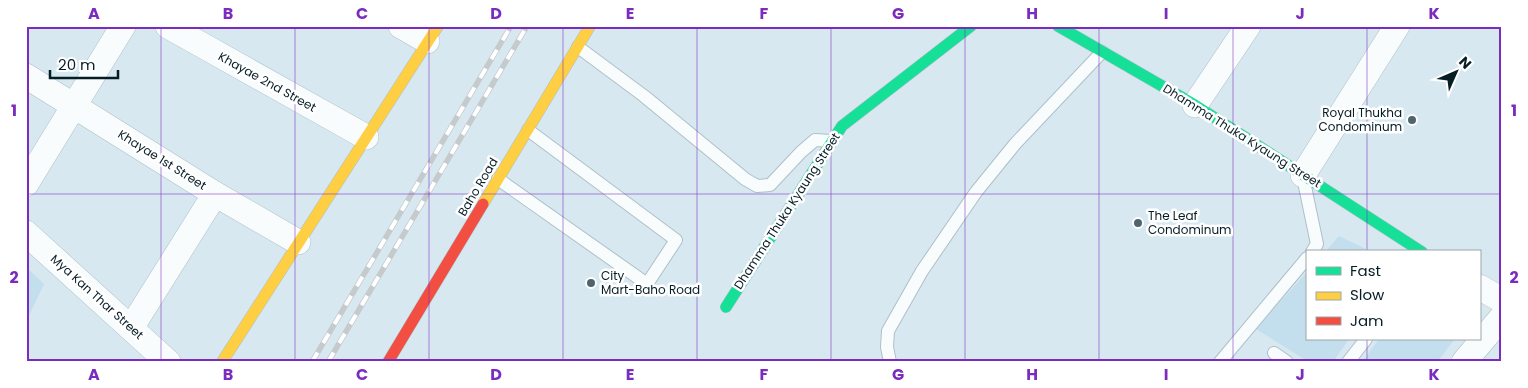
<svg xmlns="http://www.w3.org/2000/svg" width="1528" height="388" font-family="Poppins,sans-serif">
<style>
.built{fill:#c3deec}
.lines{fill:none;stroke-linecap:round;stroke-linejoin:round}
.lane-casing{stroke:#adbfc8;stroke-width:14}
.street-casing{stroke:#adbfc8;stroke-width:26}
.fast-casing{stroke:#adbfc8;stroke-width:12}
.slow-casing{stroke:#adbfc8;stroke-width:12}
.jam-casing{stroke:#adbfc8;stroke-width:12}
.lane{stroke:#f9fcfd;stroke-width:12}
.street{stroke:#f9fcfd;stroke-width:25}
.fast{stroke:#16e098;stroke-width:11}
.slow{stroke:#ffcf43;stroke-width:11}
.jam{stroke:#f24e42;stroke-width:11}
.rail-casing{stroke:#c5cacd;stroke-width:5.5}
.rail{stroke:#fff;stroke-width:4;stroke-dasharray:11;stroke-linecap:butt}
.grid{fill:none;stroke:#7b2cbf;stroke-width:1;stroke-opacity:0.55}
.poi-dot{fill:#50646d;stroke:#fff;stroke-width:2}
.labels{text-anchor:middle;stroke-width:5;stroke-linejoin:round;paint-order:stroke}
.street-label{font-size:12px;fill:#071d26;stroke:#fff}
.poi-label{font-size:12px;fill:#071d26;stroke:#fff;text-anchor:start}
.neatline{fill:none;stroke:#7b2cbf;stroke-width:2}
.grid-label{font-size:16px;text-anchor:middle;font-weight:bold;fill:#7b2cbf}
</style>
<rect width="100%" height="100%" fill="#d7e8f1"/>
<path class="built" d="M1339 236 1372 252H1325Z
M26 267 44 284 26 322Z
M1307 272V339H1349L1333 362H1309L1256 329Z
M1379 339H1455L1437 362H1362Z"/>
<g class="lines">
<g class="lane-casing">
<path id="lane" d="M578 47 644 96 745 179 757 186 770 185 801 152 815 140 831 141
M1303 177 1317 244 1312 252
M498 179 647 284 676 240 528 130
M1274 353 1287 362
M890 362 887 347 888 331 922 271 976 192 1015 144 1102 52
M1220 362 1307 258
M1348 362 1366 339"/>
</g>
<g class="street-casing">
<path id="street" d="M168 26 366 137
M401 26 427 41
M26 76 215 194 298 242
M1195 105 1248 26
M1303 175 1397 26
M26 184 123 26
M26 233 168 362
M1479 287 1502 300
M131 328 215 194
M1464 362 1502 317"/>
</g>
<g class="fast-casing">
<path id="fast" d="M1058 26 1195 105 1422 252
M726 307 842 126 971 26"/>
</g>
<g class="slow-casing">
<path id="slow" d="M483 204 590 26
M222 362 438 26"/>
</g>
<g class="jam-casing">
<path id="jam" d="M388 362 483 204"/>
</g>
<use href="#lane" class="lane"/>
<use href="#street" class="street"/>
<use href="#fast" class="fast"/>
<use href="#slow" class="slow"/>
<use href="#jam" class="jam"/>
<g class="rail-casing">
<path id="rail" d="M312 362 511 26
M328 362 527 26"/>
</g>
<use href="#rail" class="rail"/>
</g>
<path class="grid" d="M161 26V362M295 26V362M429 26V362M563 26V362M697 26V362M831 26V362M965 26V362M1099 26V362M1233 26V362M1367 26V252M26 194H1502M1367 339V362"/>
<g class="poi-dot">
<circle cx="1412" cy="120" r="5"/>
<circle cx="1138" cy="223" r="5"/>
<circle cx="591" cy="283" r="5"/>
</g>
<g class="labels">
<g class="street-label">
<text transform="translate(267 82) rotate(29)" y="4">Khayae 2nd Street</text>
<text transform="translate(1242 136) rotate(32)" y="4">Dhamma Thuka Kyaung Street</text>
<text transform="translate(162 160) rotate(32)" y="4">Khayae 1st Street</text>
<text transform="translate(478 187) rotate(-59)" y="4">Baho Road</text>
<text transform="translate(787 211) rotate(-57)" y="4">Dhamma Thuka Kyaung Street</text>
<text transform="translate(97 297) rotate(42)" y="4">Mya Kan Thar Street</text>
</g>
<g class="poi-label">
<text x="1402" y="117" text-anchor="end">Royal Thukha<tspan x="1402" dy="14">Condominum</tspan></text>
<text x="1148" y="220">The Leaf<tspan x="1148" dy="14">Condominum</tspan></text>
<text x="601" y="280">City<tspan x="601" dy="14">Mart-Baho Road</tspan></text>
</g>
</g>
<rect width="1528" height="388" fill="none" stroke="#ffffff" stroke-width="55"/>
<rect x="1306" y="250" width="175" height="90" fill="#ffffff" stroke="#9ca5a8"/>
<rect x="1316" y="267" width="25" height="8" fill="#16e098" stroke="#9ca5a8"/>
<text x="1350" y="276" font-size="15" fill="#071d26">Fast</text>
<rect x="1316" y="292" width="25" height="8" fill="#ffcf43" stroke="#9ca5a8"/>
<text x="1350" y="300" font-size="15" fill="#071d26">Slow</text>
<rect x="1316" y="317" width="25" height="8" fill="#f24e42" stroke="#9ca5a8"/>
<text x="1350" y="326" font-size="15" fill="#071d26">Jam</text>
<g transform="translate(1456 72) rotate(45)" stroke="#ffffff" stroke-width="4" paint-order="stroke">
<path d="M0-4L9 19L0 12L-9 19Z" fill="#071d26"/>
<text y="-8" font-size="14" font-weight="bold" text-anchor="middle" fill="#071d26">N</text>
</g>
<path d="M50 70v8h68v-8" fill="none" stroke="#071d26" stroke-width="2.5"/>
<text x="58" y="70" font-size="15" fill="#071d26" stroke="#ffffff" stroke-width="4" paint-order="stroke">20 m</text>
<rect x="28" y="28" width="1472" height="332" class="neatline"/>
<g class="grid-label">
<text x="94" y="19">A</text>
<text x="228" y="19">B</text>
<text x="362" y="19">C</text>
<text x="496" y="19">D</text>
<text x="630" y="19">E</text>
<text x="764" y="19">F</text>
<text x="898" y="19">G</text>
<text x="1032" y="19">H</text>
<text x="1166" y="19">I</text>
<text x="1300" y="19">J</text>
<text x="1434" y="19">K</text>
<text x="14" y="116">1</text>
<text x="1514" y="116">1</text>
<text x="14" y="283">2</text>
<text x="1514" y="283">2</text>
<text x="94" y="380">A</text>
<text x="228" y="380">B</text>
<text x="362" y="380">C</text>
<text x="496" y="380">D</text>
<text x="630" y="380">E</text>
<text x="764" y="380">F</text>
<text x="898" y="380">G</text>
<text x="1032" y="380">H</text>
<text x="1166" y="380">I</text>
<text x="1300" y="380">J</text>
<text x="1434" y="380">K</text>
</g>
</svg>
